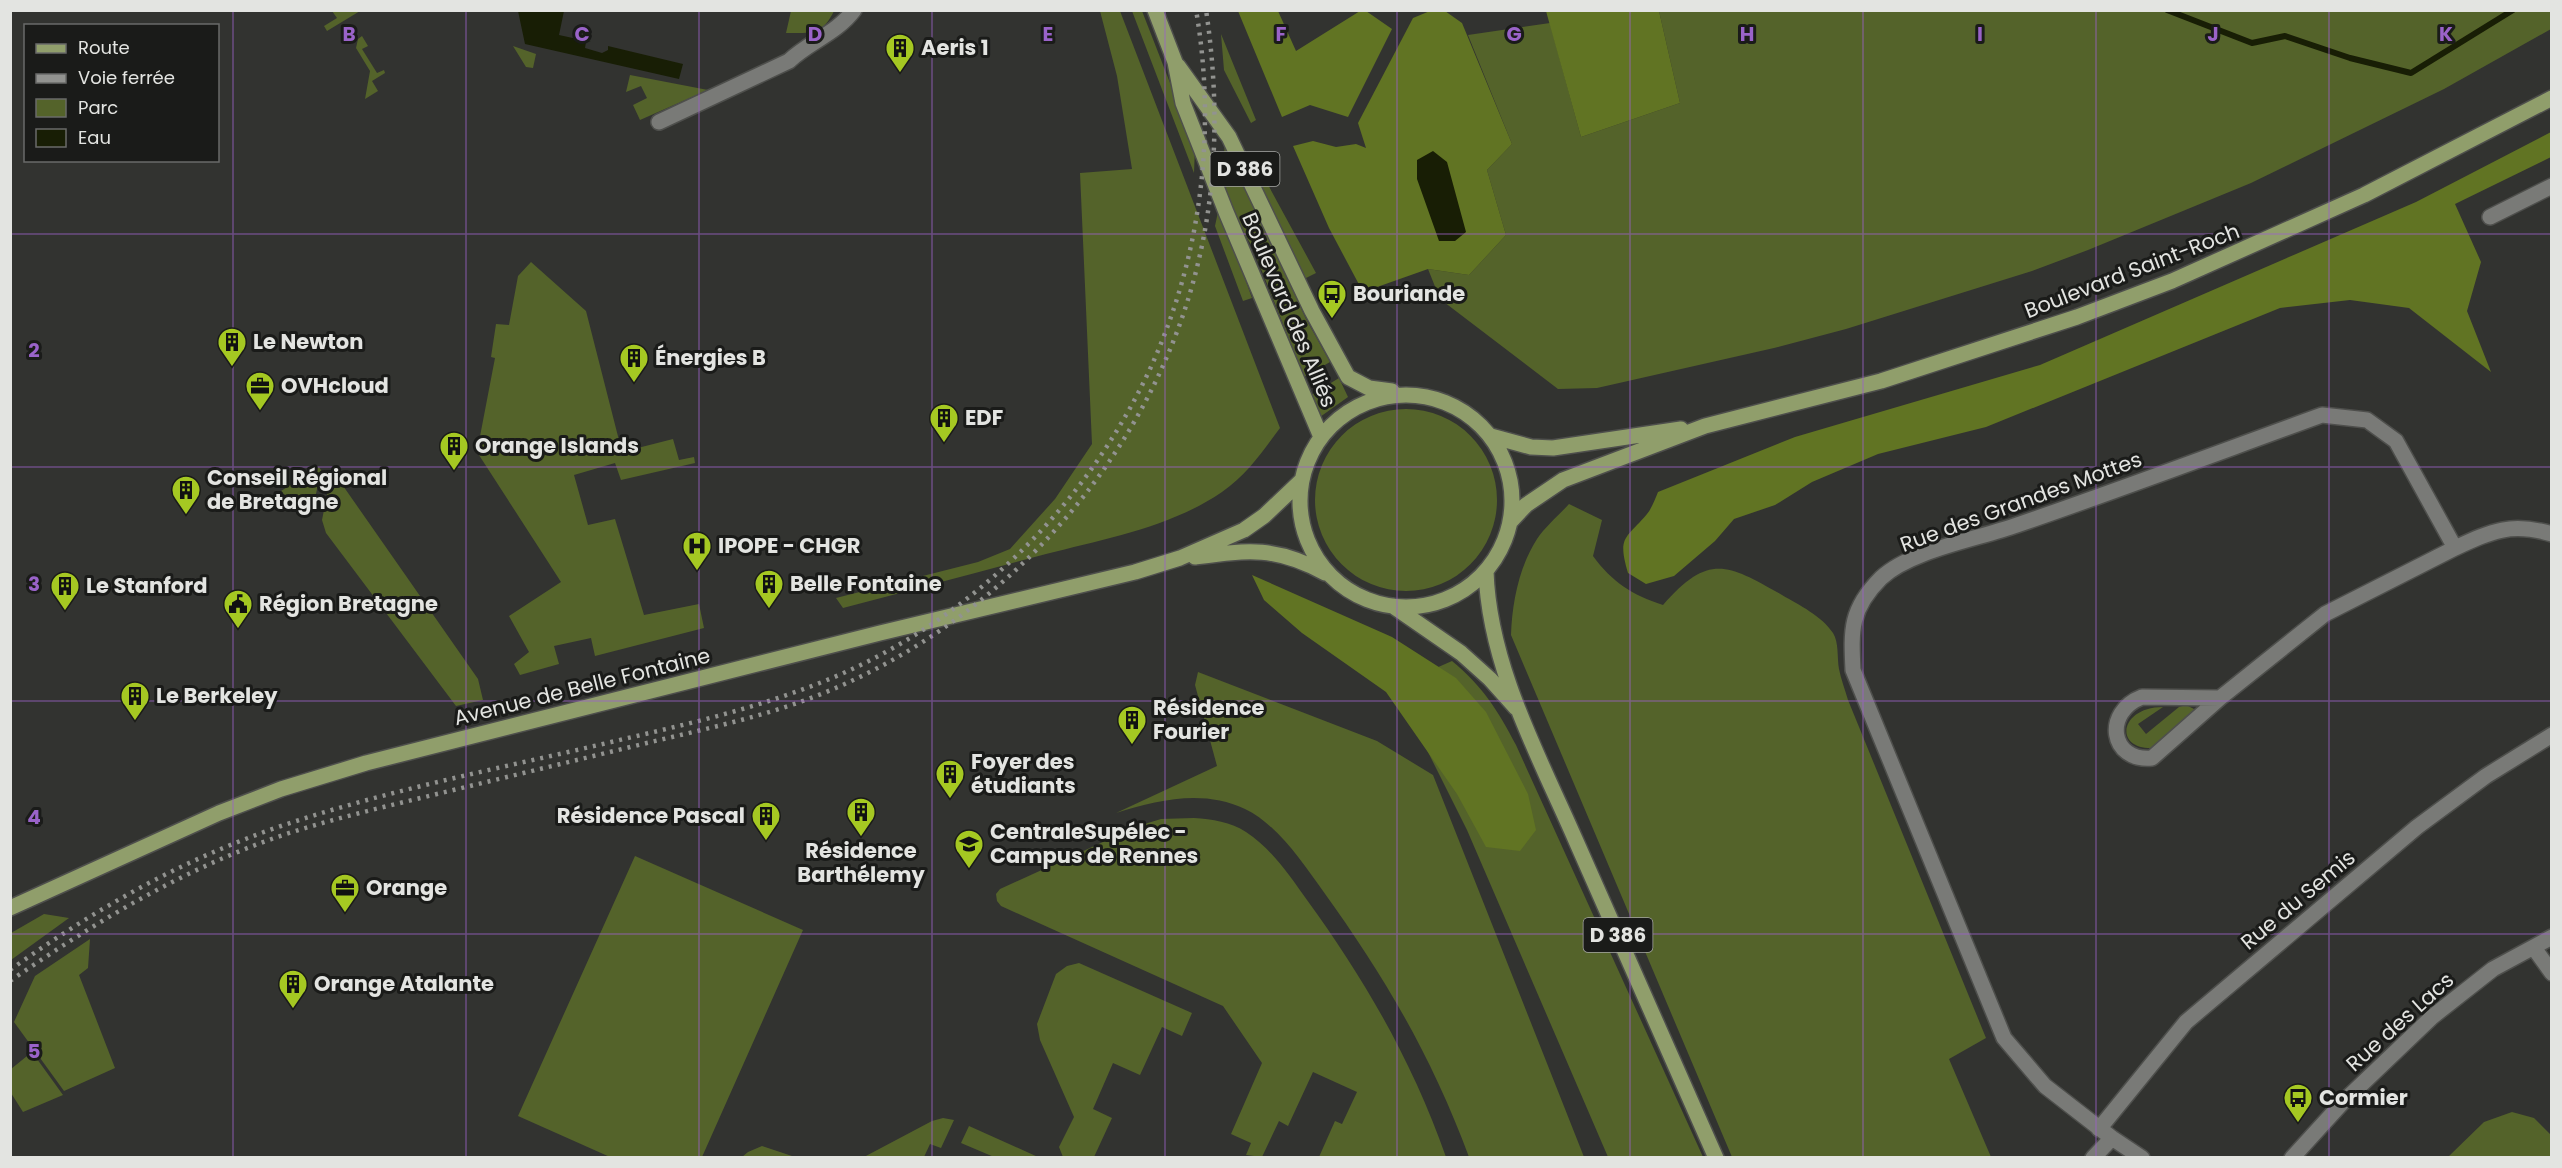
<svg xmlns="http://www.w3.org/2000/svg" width="2562" height="1168" font-family="Poppins,sans-serif">
<style>
.green{fill:#54632a}
.forest{fill:#617423}
.water{fill:#181e05}
.lines{fill:none;stroke-linecap:round;stroke-linejoin:round}
.stream{stroke:#181e05;stroke-width:6}
.minor-casing{stroke:#4e4f4c;stroke-width:18}
.major-casing{stroke:#4e4f4c;stroke-width:18}
.minor{stroke:#797a77;stroke-width:15}
.major{stroke:#909e6b;stroke-width:15}
.rail{stroke:#929390;stroke-width:4.5;stroke-dasharray:3 6;stroke-linecap:butt}
.grid{fill:none;stroke:#9a63c9;stroke-width:1.5;stroke-opacity:0.55}
.labels{text-anchor:middle;stroke-width:6;stroke-linejoin:round;paint-order:stroke}
.shield{fill:#1a1b19;stroke:#a7a8a5;stroke-width:1.5}
.shield-label{font-size:20px;font-weight:bold;fill:#e3e4e1}
.poi-label{font-size:21px;font-weight:bold;fill:#e3e4e1;stroke:#1a1b19;text-anchor:start}
.street-label{font-size:21px;fill:#e3e4e1;stroke:#1a1b19}
.grid-label{font-size:20px;text-anchor:middle;font-weight:bold;fill:#9a63c9;stroke:#1a1b19;stroke-width:6;stroke-linejoin:round;paint-order:stroke}
</style>
<rect width="100%" height="100%" fill="#323330"/>
<path class="green" d="M332 11H360L327 31 324 26 337 18Z
M791 11V10L834 11C822 35 813 33 786 33Z
M1100 11H1120L1280 428C1262 452 1247 475 1222 492 1171 527 1105 539 1046 554 978 572 911 590 843 608L836 598 978 562 1010 549 1055 499 1092 444 1080 173 1132 169 1117 76Z
M1132 11H1142L1195 147 1194 173Z
M1659 11H2551V29L2444 89 2251 183 2088 250 2032 271 1846 329 1774 348 1597 388 1558 389 1440 299 1428 269 1469 275 1506 235 1487 170 1512 144 1468 35 1550 23 1581 137 1680 103Z
M1221 34 1256 120 1251 123 1224 70Z
M362 36 368 46 362 49 377 73 384 70 385 73 372 81 378 91 365 99 370 71 356 48 358 39Z
M513 46 536 54 533 68 526 67Z
M630 75 708 90 640 120 633 105 647 98 641 86 626 92Z
M1225 141 1306 319 1330 362 1304 377 1252 246 1231 213 1222 185Z
M1254 159 1316 273 1304 279 1246 162Z
M1219 207 1252 298 1243 301 1215 226Z
M531 262 586 311 622 452 673 439 679 460 694 457 695 463 621 480 615 463 574 475 588 525 615 519 644 615 699 604 704 628 595 656 591 638 554 646 559 664 520 675 514 664 529 652 509 616 561 582 477 452 495 358 491 357 496 324 509 325 518 276Z
M1339 378 1348 397 1320 417 1311 395Z
M1315 500a91 91 0 1 1 182 0a91 91 0 1 1-182 0Z
M319 467 321 470 312 513 306 517 281 491Z
M332 470 478 679 483 700 456 706 326 533 322 520Z
M1569 504 1602 520 1593 556C1612 582 1632 595 1663 605 1709 553 1727 564 1782 595 1799 605 1822 616 1833 633 1839 642 1837 658 1839 669 1841 679 1845 690 1848 700L1986 1038 1949 1059 1991 1157H1732L1511 635C1512 603 1519 567 1537 539 1545 527 1559 515 1569 504Z
M1452 661C1483 687 1497 709 1516 745L1703 1157H1608L1467 830 1395 686Z
M1198 672 1377 741 1433 775 1584 1157H1469C1432 1057 1385 977 1323 891 1302 862 1278 825 1245 809 1203 789 1158 800 1116 813L1217 766 1195 685Z
M2186 705 2196 710 2152 748C2113 749 2120 707 2163 707L2138 724 2146 734 2179 707Z
M1194 818C1212 819 1231 822 1246 832 1272 849 1290 876 1307 900 1366 981 1413 1063 1446 1157H1319L1335 1121 1342 1124 1357 1092 1313 1072 1288 1126 1279 1121 1262 1157 1246 1155 1251 1143 1231 1134 1262 1063 1223 1006 1001 906 997 901 996 894 1000 889 1138 826 1161 819Z
M635 856 803 930 702 1157H610L518 1116Z
M44 914 69 918 11 960V933Z
M90 939 88 968 79 975 115 1068 64 1091 14 1022 35 976Z
M1079 963 1192 1013 1182 1036 1162 1027 1140 1075 1113 1063 1093 1109 1112 1118 1094 1157H1063L1059 1147 1074 1117 1040 1040 1037 1024 1056 974 1067 966Z
M32 1052 63 1095 23 1112 11 1093V1069Z
M2512 1112 2534 1118 2551 1135V1157H2448L2484 1122Z
M943 1118 954 1120 941 1148 930 1144 924 1157H864L932 1121Z
M969 1126 1038 1157H994L961 1143Z
M762 1146 795 1157H742L748 1152Z"/>
<path class="forest" d="M1238 11H1278L1296 51 1360 11H1366L1392 29 1348 117 1310 105 1282 117Z
M1430 11H1445L1462 23 1512 144 1487 170 1506 235 1469 275 1428 269 1363 292 1329 228 1293 146 1313 141 1336 147 1356 144 1366 148 1358 123 1413 18Z
M1546 11H1659L1680 103 1581 137Z
M2551 132V157L2455 204 2481 262 2467 311 2491 372 2409 308 2350 300 2280 308 1986 427 1878 454 1812 482 1775 505 1734 519 1715 541 1674 576 1646 584 1628 573C1617 536 1626 539 1647 514 1652 508 1655 499 1658 492L1795 437 2040 365 2416 202Z
M1252 575 1392 637 1456 678 1486 712 1528 794 1536 830 1520 851 1486 847 1457 794 1386 692 1302 633 1264 600Z"/>
<path class="water" d="M518 11H564L559 35 591 42H586L585 48 602 53 608 50V46L683 64 679 79 525 44Z
M1433 151 1447 162 1466 232 1455 241H1439L1417 179V160Z"/>
<g class="lines">
<path class="stream" d="M2167 10 2252 43 2285 36 2350 58 2411 73 2513 10"/>
<g class="minor-casing">
<path id="minor" d="M659 122 789 61C809 42 837 33 854 10
M2490 217 2552 186
M2455 548C2492 531 2511 522 2552 534
M2142 697 2220 698 2152 758C2110 762 2103 712 2142 697Z
M2534 948 2552 973
M2099 1129 2186 1022 2417 827 2486 776 2552 735
M2093 1158 2112 1138
M2142 1158 2112 1138 2045 1086 2004 1038 1853 670C1851 630 1850 609 1881 578 1911 550 1978 539 2017 525 2119 490 2220 452 2322 415L2367 420 2396 441 2455 548 2325 614 2220 698
M2292 1158 2343 1102 2432 1017 2493 969 2552 937"/>
</g>
<g class="major-casing">
<path id="major" d="M1155 10 1175 62 1183 103 1226 212 1321 437
M1178 66 1229 137 1312 311 1348 377 1369 388 1392 391
M1300 501a106 106 0 1 1 212 0a106 106 0 1 1-212 0Z
M1491 436 1531 447 1553 448 1681 429
M1510 522 1526 505 1563 480 1705 426 1881 381 2077 317 2172 281 2364 195 2552 98
M1195 557C1248 550 1276 546 1325 573
M1486 571C1489 666 1539 756 1576 841 1623 946 1669 1052 1716 1158
M1393 606 1461 653 1490 679 1516 708
M10 908 219 813 281 789 366 763 880 633 1135 572 1180 558 1244 530 1264 516 1302 480"/>
</g>
<use href="#minor" class="minor"/>
<use href="#major" class="major"/>
<path class="rail" d="M10 970C97 908 179 861 281 826 394 788 512 766 628 738 697 722 767 705 832 678 972 619 1086 506 1150 369 1201 258 1217 131 1196 10
M10 981C97 921 183 869 283 835 335 818 388 806 441 793 511 776 581 759 651 742 701 730 752 719 800 702 997 632 1157 456 1201 250 1218 172 1218 90 1206 10"/>
</g>
<path class="grid" d="M233 10V1158M466 10V1158M699 10V1158M932 10V1158M1165 10V1158M1397 10V1158M1630 10V1158M1863 10V1158M2096 10V1158M2329 10V1158M10 234H2552M10 467H2552M10 701H2552M10 934H2552"/>
<defs>
<g id="building-pin" transform="scale(1.5)"><path d="M0 17L-7.5 6A9.5 9.5 0 1 1 7.5 6Z" fill="#a5c822" stroke="#1a1b19"/><path d="M-4-6H4V6H1V3H-1V6H-4ZM-2.5-4.3h1.7v1.8h-1.7ZM.8-4.3h1.7v1.8H.8ZM-2.5-1h1.7V.8h-1.7ZM.8-1h1.7V.8H.8Z" fill="#111"/></g>
<g id="bus-pin" transform="scale(1.5)"><path d="M0 17L-7.5 6A9.5 9.5 0 1 1 7.5 6Z" fill="#a5c822" stroke="#1a1b19"/><path d="M-5-6H5V4H4V6H2V4H-2V6H-4V4H-5ZM-3.5-4V0h7V-4ZM-3.5 1.2v1.5H-2V1.2ZM2 1.2v1.5H3.5V1.2Z" fill="#111"/></g>
<g id="office-pin" transform="scale(1.5)"><path d="M0 17L-7.5 6A9.5 9.5 0 1 1 7.5 6Z" fill="#a5c822" stroke="#1a1b19"/><path d="M-6-3h4V-5.5h4V-3h4V5H-6ZM-1-4.5V-3h2v-1.5ZM-6 0V1H6V0Z" fill="#111"/></g>
<g id="hospital-pin" transform="scale(1.5)"><path d="M0 17L-7.5 6A9.5 9.5 0 1 1 7.5 6Z" fill="#a5c822" stroke="#1a1b19"/><path d="M-5-5h3v3.5h4V-5h3V5h-3V1.5h-4V5h-3Z" fill="#111"/></g>
<g id="civic-pin" transform="scale(1.5)"><path d="M0 17L-7.5 6A9.5 9.5 0 1 1 7.5 6Z" fill="#a5c822" stroke="#1a1b19"/><path d="M-.6-6.5H3V-4.5H.6V-3L4-1V1h2V6H-6V1h2V-1L-.6-3ZM-1.2 2.5V6h2.4V2.5Z" fill="#111"/></g>
<g id="university-pin" transform="scale(1.5)"><path d="M0 17L-7.5 6A9.5 9.5 0 1 1 7.5 6Z" fill="#a5c822" stroke="#1a1b19"/><path d="M0-5L7-2L0 1L-7-2ZM-4 1L0 2.5L4 1V4Q0 6-4 4Z" fill="#111"/></g>
</defs>
<g fill-rule="evenodd">
<use href="#building-pin" x="900" y="48"/>
<use href="#bus-pin" x="1332" y="294"/>
<use href="#building-pin" x="232" y="342"/>
<use href="#building-pin" x="634" y="358"/>
<use href="#office-pin" x="260" y="386"/>
<use href="#building-pin" x="944" y="418"/>
<use href="#building-pin" x="454" y="446"/>
<use href="#building-pin" x="186" y="490"/>
<use href="#hospital-pin" x="697" y="546"/>
<use href="#building-pin" x="769" y="584"/>
<use href="#building-pin" x="65" y="586"/>
<use href="#civic-pin" x="238" y="604"/>
<use href="#building-pin" x="135" y="696"/>
<use href="#building-pin" x="1132" y="720"/>
<use href="#building-pin" x="950" y="774"/>
<use href="#building-pin" x="861" y="812"/>
<use href="#building-pin" x="766" y="816"/>
<use href="#university-pin" x="969" y="844"/>
<use href="#office-pin" x="345" y="888"/>
<use href="#building-pin" x="293" y="984"/>
<use href="#bus-pin" x="2298" y="1098"/>
</g>
<g class="labels">
<g class="shield">
<rect x="1210.5" y="152" width="69" height="34" rx="4.5"/>
<rect x="1583.5" y="918" width="69" height="34" rx="4.5"/>
</g>
<g class="shield-label">
<text x="1245" y="176">D 386</text>
<text x="1618" y="942">D 386</text>
</g>
<g class="poi-label">
<text x="921" y="55">Aeris 1</text>
<text x="1353" y="301">Bouriande</text>
<text x="253" y="349">Le Newton</text>
<text x="655" y="365">Énergies B</text>
<text x="281" y="393">OVHcloud</text>
<text x="965" y="425">EDF</text>
<text x="475" y="453">Orange Islands</text>
<text x="207" y="485">Conseil Régional<tspan x="207" dy="24">de Bretagne</tspan></text>
<text x="718" y="553">IPOPE - CHGR</text>
<text x="790" y="591">Belle Fontaine</text>
<text x="86" y="593">Le Stanford</text>
<text x="259" y="611">Région Bretagne</text>
<text x="156" y="703">Le Berkeley</text>
<text x="1153" y="715">Résidence<tspan x="1153" dy="24">Fourier</tspan></text>
<text x="971" y="769">Foyer des<tspan x="971" dy="24">étudiants</tspan></text>
<text x="745" y="823" text-anchor="end">Résidence Pascal</text>
<text x="990" y="839">CentraleSupélec -<tspan x="990" dy="24">Campus de Rennes</tspan></text>
<text x="861" y="858" text-anchor="middle">Résidence<tspan x="861" dy="24">Barthélemy</tspan></text>
<text x="366" y="895">Orange</text>
<text x="314" y="991">Orange Atalante</text>
<text x="2319" y="1105">Cormier</text>
</g>
<g class="street-label">
<text transform="translate(2132 271) rotate(-21)" y="7">Boulevard Saint-Roch</text>
<text transform="translate(1289 310) rotate(67)" y="7">Boulevard des Alliés</text>
<text transform="translate(2021 502) rotate(-20)" y="7">Rue des Grandes Mottes</text>
<text transform="translate(582 687) rotate(-14)" y="7">Avenue de Belle Fontaine</text>
<text transform="translate(2298 900) rotate(-40)" y="7">Rue du Semis</text>
<text transform="translate(2400 1022) rotate(-42)" y="7">Rue des Lacs</text>
</g>
</g>
<g class="grid-label">
<text x="349" y="41">B</text>
<text x="582" y="41">C</text>
<text x="815" y="41">D</text>
<text x="1048" y="41">E</text>
<text x="1281" y="41">F</text>
<text x="1514" y="41">G</text>
<text x="1747" y="41">H</text>
<text x="1980" y="41">I</text>
<text x="2213" y="41">J</text>
<text x="2446" y="41">K</text>
<text x="34" y="357">2</text>
<text x="34" y="591">3</text>
<text x="34" y="824">4</text>
<text x="34" y="1058">5</text>
</g>
<rect width="2562" height="1168" fill="none" stroke="#e3e4e1" stroke-width="24"/>
<rect x="24" y="24" width="195" height="138" fill="#1a1b19" stroke="#6a6b69" stroke-width="1.5"/>
<rect x="36" y="44" width="30" height="9" fill="#909e6b" stroke="#6a6b69" stroke-width="1.5"/>
<text x="78" y="54" font-size="18" fill="#e3e4e1">Route</text>
<rect x="36" y="74" width="30" height="9" fill="#929390" stroke="#6a6b69" stroke-width="1.5"/>
<text x="78" y="84" font-size="18" fill="#e3e4e1">Voie ferrée</text>
<rect x="36" y="99" width="30" height="18" fill="#54632a" stroke="#6a6b69" stroke-width="1.5"/>
<text x="78" y="114" font-size="18" fill="#e3e4e1">Parc</text>
<rect x="36" y="129" width="30" height="18" fill="#181e05" stroke="#6a6b69" stroke-width="1.5"/>
<text x="78" y="144" font-size="18" fill="#e3e4e1">Eau</text>
</svg>
